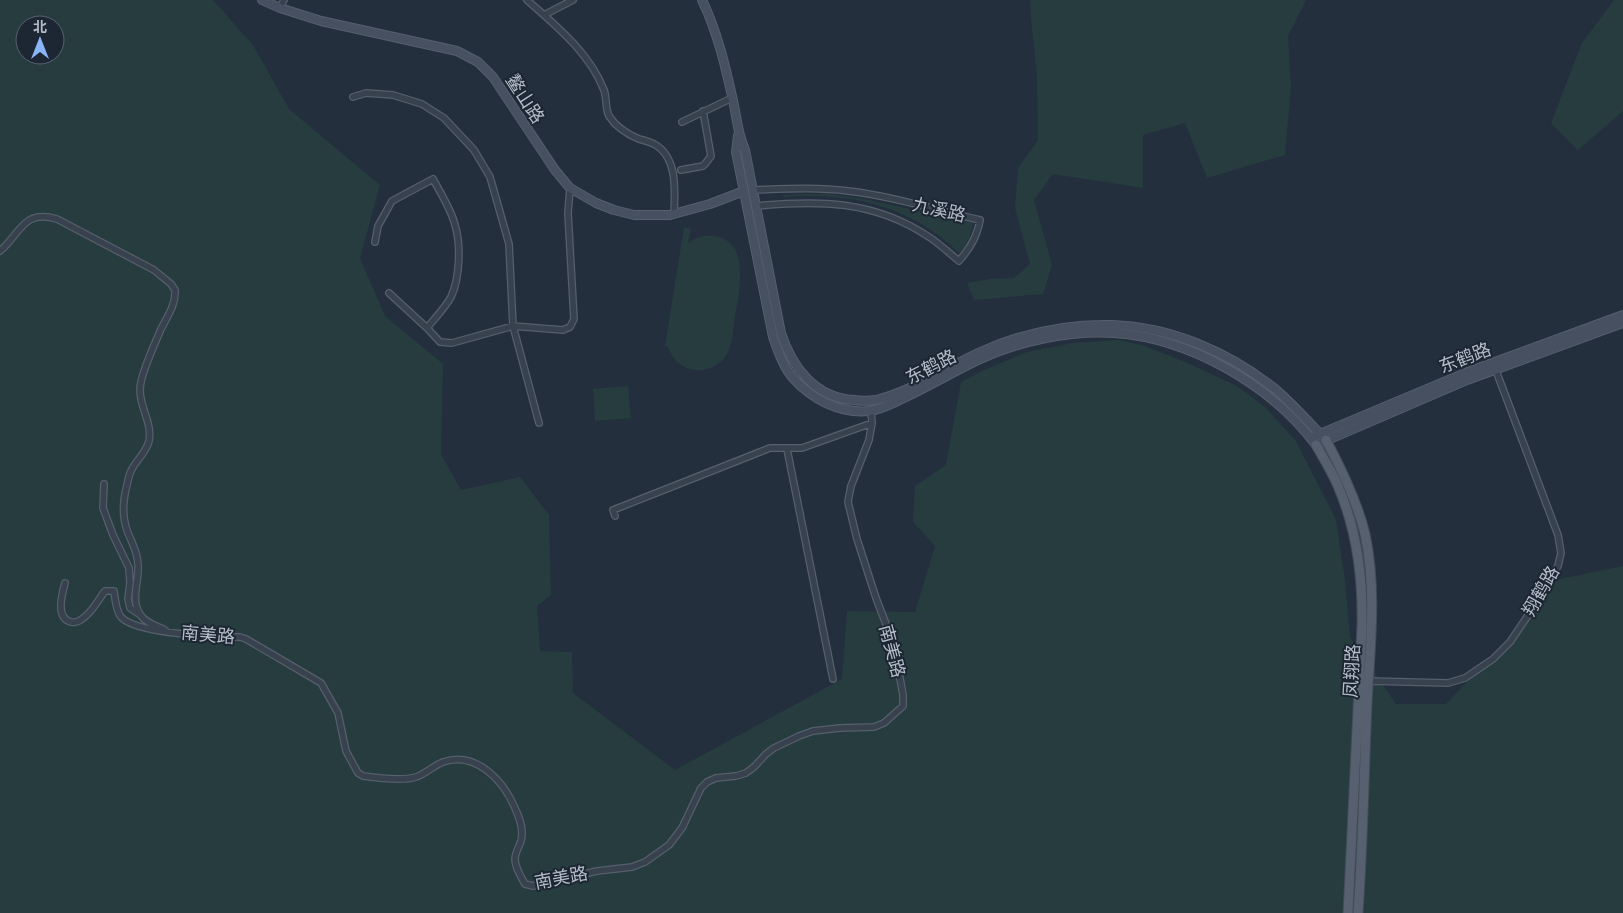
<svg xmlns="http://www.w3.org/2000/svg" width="1623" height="913" font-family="Inter,'Noto Sans SC',sans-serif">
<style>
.green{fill:#263c3f;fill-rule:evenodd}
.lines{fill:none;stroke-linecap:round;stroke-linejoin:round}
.street-casing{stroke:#565f6c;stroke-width:8}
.secondary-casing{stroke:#565f6c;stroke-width:10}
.primary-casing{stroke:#414a57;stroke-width:11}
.street{stroke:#38414e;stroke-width:5.5}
.secondary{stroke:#465061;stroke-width:8}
.primary{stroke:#56606e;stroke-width:9}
.labels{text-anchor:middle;stroke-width:4;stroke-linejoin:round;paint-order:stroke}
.street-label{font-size:18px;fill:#b4bcc9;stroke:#1d2633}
</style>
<rect width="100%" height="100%" fill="#242f3e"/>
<path class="green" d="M0 0H213L253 45 289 109 380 185 360 258 385 316 443 364 441 454 461 490 520 477 549 515 551 595 537 606 540 651 572 652 573 693 675 770 842 679 847 611 915 612 935 546 913 522 915 486 946 465 961 382 984 370 1027 352 1073 343 1119 340 1145 346 1190 364 1237 386 1265 407 1296 441 1336 520 1345 580 1350 637 1396 704H1446L1537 608 1555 580 1623 566V913H0ZM25 25H55V55H25Z
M1030 0H1306L1288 36 1291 87 1285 155 1207 178 1185 123 1143 135V188L1053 174 1034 200 1052 265 1043 294 974 300 967 283 989 279 1014 278 1030 264 1015 208 1018 168 1038 140 1037 75 1031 19Z
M1614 0H1623V111L1578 150 1551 123 1582 43Z
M801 194H829L865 199 973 223C971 236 968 244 959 253 910 205 850 192 783 197V195Z
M684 227 691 229 688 243C696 237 705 234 716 236 751 244 739 291 735 316 733 329 733 346 725 357 719 366 706 371 695 370 681 368 672 360 668 347L665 346Z
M628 386 631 418 595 421 593 389Z"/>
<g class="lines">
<g class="street-casing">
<path id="street" d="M527 0C556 26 589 52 604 90 607 98 605 108 609 116 616 127 627 134 639 139 644 140 649 142 654 144 678 157 675 191 674 214
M280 8 284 0
M544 15 573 0
M353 97 366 93 393 95 422 104 444 118 474 150 490 177 509 244 513 326 539 423
M682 122 732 98
M681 170 703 166 705 164 711 156 703 111
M752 190C784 189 816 187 848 191 892 196 936 210 980 220 977 237 970 248 959 261 949 253 940 244 929 237 874 200 818 200 755 206
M375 242 378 226 392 201 433 179C441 194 451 209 455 225 461 244 460 278 451 297 445 308 435 318 427 328
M0 251C21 233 23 209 57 219L154 270 171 284 175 290C176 305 167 317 161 329 154 346 145 364 141 382 136 403 153 421 149 441 146 453 136 460 131 471 129 475 128 480 127 485 123 500 122 516 127 530 132 544 139 554 138 570 138 584 131 601 140 614 145 623 157 626 165 630
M389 293 427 328 440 342 452 343 513 326 563 330 570 327 574 319 568 213 570 188
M787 449 833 679
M104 484 103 508 113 535 129 568 130 583 128 599 130 608 139 614
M615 516 613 510 770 448H802L872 423
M65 583C62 594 55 618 71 622 75 623 78 622 82 619 92 613 98 600 105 591H114C115 599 116 611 121 617 136 634 217 637 240 637L246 639 321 683 338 713 346 751 358 773 363 776C377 778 403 781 416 777 425 774 433 766 443 762 476 751 503 780 515 808 520 819 524 830 521 841 519 847 515 853 515 859 515 868 521 877 525 884L533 886 597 871 632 867 645 862 669 845 682 828 701 788 707 782 716 778 736 776 746 773 754 767 766 754 774 748 799 736 813 731 840 728 874 727 884 723 903 706V695L894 645 876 598 857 539 848 502 851 486 869 440 872 423 871 411
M1368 681 1448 683 1465 678 1493 659 1510 642 1533 608 1558 566 1561 553 1558 535 1495 368"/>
</g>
<g class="secondary-casing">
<path id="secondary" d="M262 0 280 8 321 21 457 51 478 62 493 77 555 170 570 188 596 203 614 210 634 215H670L710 204 744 191
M702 0C718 33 726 69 734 105 737 121 738 134 745 150L781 333C792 367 815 398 854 400 861 401 869 401 876 400 914 391 947 366 983 351 1023 333 1067 324 1112 325 1171 327 1229 352 1275 389 1293 404 1309 423 1326 440
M738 135 736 152 773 337C778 351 783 366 792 377 811 399 840 414 869 411 881 410 893 403 904 398 929 386 953 372 978 360 1019 341 1069 330 1114 333 1190 338 1271 385 1316 445L1467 380 1623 323
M1315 436 1465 373 1623 315"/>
</g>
<g class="primary-casing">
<path id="primary" d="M1326 440C1342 470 1357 501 1365 534 1377 590 1370 648 1367 704 1364 774 1363 844 1358 913
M1316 445C1324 459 1332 472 1338 486 1357 530 1363 579 1362 626L1348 913"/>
</g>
<use href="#street" class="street"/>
<use href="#secondary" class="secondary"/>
<use href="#primary" class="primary"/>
</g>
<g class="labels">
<g class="street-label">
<text transform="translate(525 99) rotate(57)" y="6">鳌山路</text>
<text transform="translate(939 210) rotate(13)" y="6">九溪路</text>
<text transform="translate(1465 358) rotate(-21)" y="6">东鹤路</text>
<text transform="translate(931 367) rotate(-27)" y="6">东鹤路</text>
<text transform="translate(1541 591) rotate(-60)" y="6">翔鹤路</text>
<text transform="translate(208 635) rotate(5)" y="6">南美路</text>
<text transform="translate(892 651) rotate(75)" y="6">南美路</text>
<text transform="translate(1352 671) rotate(-87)" y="6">凤翔路</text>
<text transform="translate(561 878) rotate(-11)" y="6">南美路</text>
</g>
</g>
<g transform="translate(40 40)"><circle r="24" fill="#1d2633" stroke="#59626f"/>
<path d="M0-4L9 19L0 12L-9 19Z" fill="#8ab4f8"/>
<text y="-8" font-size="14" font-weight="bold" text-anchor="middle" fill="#b4bcc9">北</text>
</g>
</svg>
